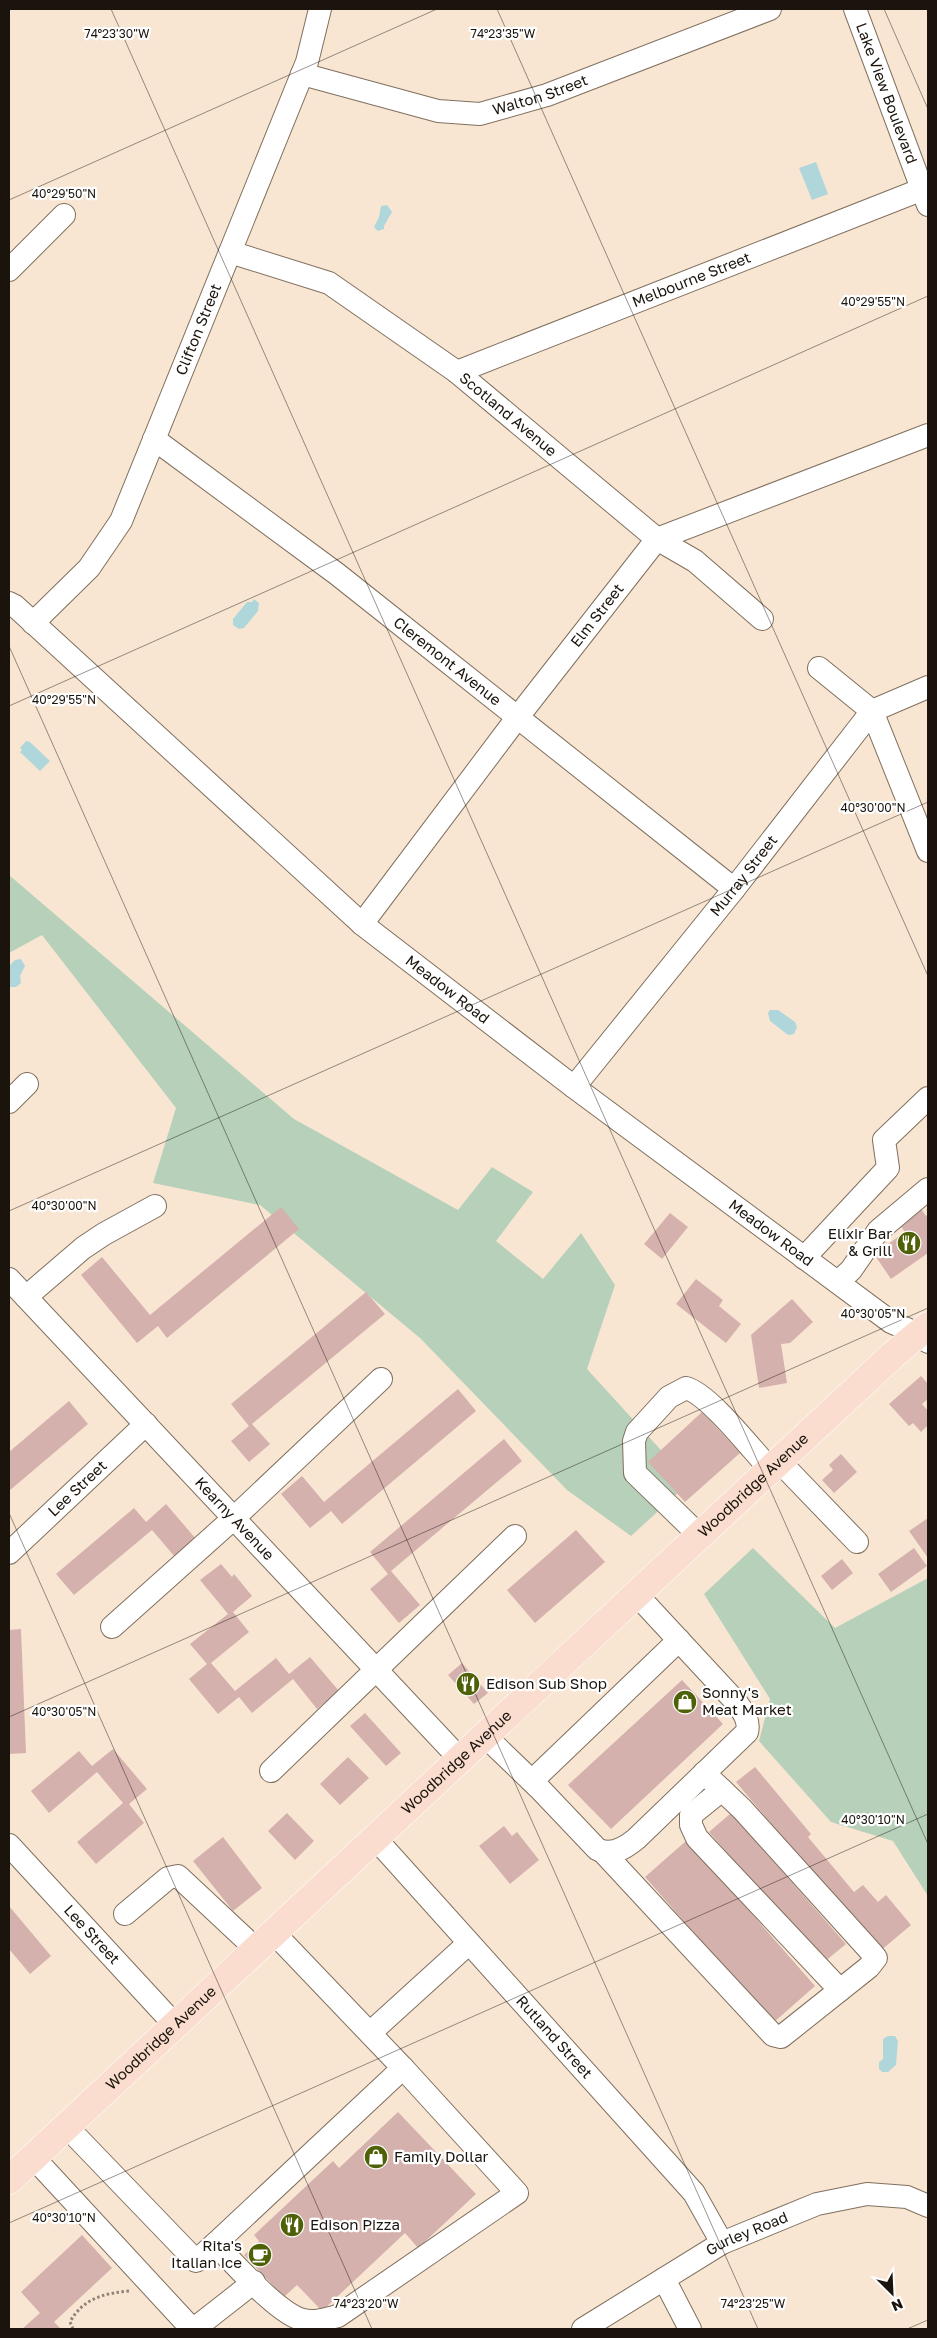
<svg xmlns="http://www.w3.org/2000/svg" width="937" height="2338" font-family="'Golos Text',sans-serif">
<style>
.green{fill:#b7d0ba}
.water{fill:#afd7db}
.building{fill:#d5b1ae}
.lines{fill:none;stroke-linecap:round;stroke-linejoin:round}
.minor-casing{stroke:#80705e;stroke-width:24}
.major-casing{stroke:#fff;stroke-width:29}
.path{stroke:#908376;stroke-width:3;stroke-dasharray:2.5 2.5;stroke-linecap:butt}
.minor{stroke:#fff;stroke-width:22}
.major{stroke:#faddce;stroke-width:28}
.ticks{fill:none;stroke:#1a140d;stroke-width:1;stroke-opacity:0.45}
.labels{text-anchor:middle;stroke-width:4.5;stroke-linejoin:round;paint-order:stroke}
.street-label{font-size:15px;fill:#1a140d;stroke:#fff}
.poi-label{font-size:15px;fill:#1a140d;stroke:#fff;text-anchor:start}
.ticks-label{font-size:12px;text-anchor:middle;fill:#1a140d;stroke:#fff;stroke-width:4.5;stroke-linejoin:round;paint-order:stroke}
</style>
<rect width="100%" height="100%" fill="#f8e6d3"/>
<path class="green" d="M9 875 294 1119 458 1210 492 1167 533 1192 496 1241 543 1279 581 1233 615 1285 587 1369 690 1482 631 1536 567 1490 420 1338 260 1205 153 1183 176 1108 42 935 9 953Z
M753 1548 835 1628 928 1578V1896L893 1841 831 1822 759 1741 770 1699 704 1594Z"/>
<path class="water" d="M816 162 828 194 812 200 799 168Z
M387 205 392 212 384 226V229L378 231 374 227 379 217 381 206Z
M254 599 259 603 258 611 244 628 239 629 233 625V619L247 602H252Z
M26 741 30 742 50 761 40 771 20 752 22 750 20 748Z
M21 959 25 966 20 976 21 983 16 987H9V966L15 960Z
M770 1010H778L795 1022 797 1027 794 1034 788 1035 770 1021 768 1013Z
M888 2036H895L898 2041 896 2065 888 2072H882L879 2069V2062L883 2059V2039Z"/>
<path class="building" d="M281 1207 299 1229 167 1338 158 1326 137 1343 81 1275 102 1257 150 1315Z
M921 1209 926 1216 928 1214V1253L891 1279 874 1254 905 1232 899 1224Z
M670 1213 688 1227 662 1259 644 1244Z
M696 1279 723 1300 719 1306 741 1324 726 1343 676 1304Z
M366 1292 385 1314 252 1424 270 1444 249 1462 231 1441 249 1426 231 1404Z
M792 1299 813 1322 790 1343 781 1344 787 1383 759 1388 751 1335Z
M921 1376 928 1384V1399L922 1404 928 1411V1425L921 1432 913 1423 909 1426 889 1404Z
M458 1389 476 1411 342 1524 331 1511 310 1528 281 1494 302 1476 324 1502Z
M69 1401 88 1424 9 1491V1452Z
M702 1412 740 1453 685 1502 648 1462Z
M504 1439 522 1461 391 1571 420 1605 399 1623 370 1589 388 1574 370 1552Z
M841 1454 857 1472 834 1493 822 1480 833 1470 829 1465Z
M166 1504 196 1539 175 1557 152 1530 74 1595 56 1574 134 1508 146 1522Z
M928 1518V1558L909 1531Z
M576 1530 605 1562 535 1623 507 1590Z
M914 1548 927 1566 891 1592 878 1574Z
M842 1559 853 1573 832 1590 821 1576Z
M221 1564 232 1577 234 1574 252 1596 233 1612 249 1632 211 1663 235 1691 276 1658 289 1674 310 1657 339 1691 317 1709 293 1679 252 1713 239 1697 218 1714 189 1679 207 1664 190 1644 228 1614 200 1580Z
M21 1629 26 1753 9 1754V1630Z
M462 1663 488 1693 474 1704 448 1675Z
M682 1680 723 1724 611 1829 568 1785Z
M365 1713 401 1753 386 1766 350 1726Z
M113 1749 147 1789 129 1804 144 1823 96 1864 77 1842 123 1803 97 1772 49 1813 31 1791 79 1751 92 1766Z
M348 1757 369 1778 340 1805 320 1784Z
M755 1767 811 1834 808 1837 854 1892 863 1885 878 1902 886 1895 911 1925 879 1952 736 1782Z
M287 1813 314 1841 295 1860 268 1831Z
M731 1813 846 1944 823 1963 709 1832Z
M504 1826 512 1836 517 1832 539 1860 510 1884 479 1846Z
M223 1837 262 1888 233 1911 193 1861Z
M687 1840 815 1986 773 2023 645 1877Z
M9 1906 51 1956 30 1974 9 1949Z
M398 2112 476 2194 418 2248 405 2233 322 2311 297 2285 284 2297 244 2255 259 2241 254 2235 333 2161 339 2168Z
M82 2235 112 2268 54 2322 61 2329H22L40 2313 21 2292Z"/>
<g class="lines">
<g class="minor-casing">
<g id="minor">
<path id="s1" d="M855 9 928 205"/>
<path id="s2" d="M302 74 438 111 480 114 547 95 770 9"/>
<path id="s3" d="M230 252 329 283 457 372 657 539 695 561 762 619"/>
<path d="M9 270 64 215"/>
<path id="s4" d="M457 372 928 187"/>
<path id="s5" d="M154 439 337 574 734 889"/>
<path id="s6" d="M9 603 15 606 362 924 574 1087 891 1322 918 1334 928 1342"/>
<path id="s7" d="M33 623 89 568 121 521 307 62 320 9"/>
<path d="M819 668 872 711 928 851"/>
<path id="s8" d="M362 924 517 718 657 539 928 435"/>
<path id="s9" d="M574 1087 734 889 872 711 928 687"/>
<path d="M9 1102 27 1084"/>
<path d="M804 1258 888 1168 884 1140 928 1098"/>
<path id="s10" d="M9 1279 460 1759"/>
<path d="M838 1282 851 1270 878 1231 928 1189"/>
<path d="M26 1297 83 1248 104 1234 155 1206"/>
<path d="M779 1461 857 1542"/>
<path d="M699 1535 635 1473 634 1441 637 1432 669 1397 686 1388C709 1394 752 1450 770 1469"/>
<path id="s11" d="M9 1553 146 1424"/>
<path d="M112 1627 234 1518 381 1379"/>
<path d="M485 1736 539 1788 597 1849C611 1857 625 1848 636 1839L747 1732C750 1721 743 1712 737 1703L636 1594"/>
<path d="M271 1771 515 1536"/>
<path d="M532 1781 679 1640"/>
<path d="M722 1790 691 1815V1825L697 1838 840 1990"/>
<path id="s12" d="M375 1838 694 2193 722 2243"/>
<path id="s13" d="M9 1845 175 2025"/>
<path d="M604 1853 773 2035 781 2037 869 1967 876 1958 872 1953 742 1809 704 1773"/>
<path d="M125 1914 168 1878 178 1876 256 1949"/>
<path d="M370 2033 469 1943"/>
<path d="M66 2126 196 2261 215 2244 403 2068 274 1933"/>
<path d="M33 2157 192 2329"/>
<path d="M215 2244C234 2263 278 2314 303 2320 315 2323 326 2319 338 2316L517 2193 403 2068"/>
<path d="M664 2279 690 2329"/>
<path d="M194 2329 254 2282"/>
<path id="s14" d="M583 2329 722 2243 817 2204 867 2194 907 2197 928 2206"/>
</g>
</g>
<g class="major-casing">
<g id="major">
<path id="s15" d="M9 2180 894 1354 928 1326"/>
</g>
</g>
<path class="path" d="M73 2329 70 2322C83 2298 105 2293 130 2291"/>
<use href="#minor" class="minor"/>
<use href="#major" class="major"/>
</g>
<path class="ticks" d="M111 9 928 1844M497 9 928 976M884 9 928 109M9 200 437 9M9 646 758 2329M9 706 928 296M9 1211 928 802M9 1513 372 2329M9 1717 928 1308M9 2223 928 1814M907 2329 928 2320"/>
<defs>
<g id="restaurant-disc" transform="scale(1.25)"><circle r="9.5" fill="#4f6106" stroke="#fff"/><path d="M-5-6h1v4h1v-4h1v4h1v-4h1v5L-1.5 .5V6h-2V.5L-5-1ZM5-6V6H3V1.5H1.5Q1.5-4 5-6Z" fill="#fff"/></g>
<g id="shop-disc" transform="scale(1.25)"><circle r="9.5" fill="#4f6106" stroke="#fff"/><path d="M-5-2.5h2.3a2.7 3.5 0 0 1 5.4 0H5L5.5 6h-11ZM-1.5-2.5h3a1.5 2.3 0 0 0-3 0Z" fill="#fff"/></g>
<g id="cafe-disc" transform="scale(1.25)"><circle r="9.5" fill="#4f6106" stroke="#fff"/><path d="M-5.5-4.5H6V0H3Q3 3.5 0 3.5H-2.5Q-5.5 3.5-5.5 0ZM3-3.2v2h1.7v-2ZM-6 4.5H4V6H-6Z" fill="#fff"/></g>
</defs>
<g fill-rule="evenodd">
<use href="#restaurant-disc" x="909" y="1243"/>
<use href="#restaurant-disc" x="468" y="1684"/>
<use href="#shop-disc" x="685" y="1702"/>
<use href="#shop-disc" x="376" y="2157"/>
<use href="#restaurant-disc" x="292" y="2225"/>
<use href="#cafe-disc" x="260" y="2255"/>
</g>
<g class="labels">
<g class="street-label">
<text dy="5" stroke="none"><textPath href="#s1" startOffset="90">Lake View Boulevard</textPath></text>
<text dy="5" stroke="none"><textPath href="#s2" startOffset="246">Walton Street</textPath></text>
<text dy="5" stroke="none"><textPath href="#s4" startOffset="252">Melbourne Street</textPath></text>
<text dy="5" stroke="none"><textPath href="#s7" startOffset="342">Clifton Street</textPath></text>
<text dy="5" stroke="none"><textPath href="#s3" startOffset="326">Scotland Avenue</textPath></text>
<text dy="5" stroke="none"><textPath href="#s8" startOffset="388">Elm Street</textPath></text>
<text dy="5" stroke="none"><textPath href="#s5" startOffset="368">Cleremont Avenue</textPath></text>
<text dy="5" stroke="none"><textPath href="#s9" startOffset="271">Murray Street</textPath></text>
<text dy="5" stroke="none"><textPath href="#s6" startOffset="585">Meadow Road</textPath></text>
<text dy="5" stroke="none"><textPath href="#s6" startOffset="990">Meadow Road</textPath></text>
<text dy="5" stroke="none"><textPath href="#s15" startOffset="1018">Woodbridge Avenue</textPath></text>
<text dy="5" stroke="none"><textPath href="#s11" startOffset="94">Lee Street</textPath></text>
<text dy="5" stroke="none"><textPath href="#s10" startOffset="329">Kearny Avenue</textPath></text>
<text dy="5" stroke="none"><textPath href="#s15" startOffset="612">Woodbridge Avenue</textPath></text>
<text dy="5" stroke="none"><textPath href="#s13" startOffset="122">Lee Street</textPath></text>
<text dy="5" stroke="none"><textPath href="#s12" startOffset="268">Rutland Street</textPath></text>
<text dy="5" stroke="none"><textPath href="#s15" startOffset="208">Woodbridge Avenue</textPath></text>
<text dy="5" stroke="none"><textPath href="#s14" startOffset="190">Gurley Road</textPath></text>
</g>
<g class="poi-label">
<text x="892" y="1239" text-anchor="end">Elixir Bar<tspan x="892" dy="17">&amp; Grill</tspan></text>
<text x="486" y="1689">Edison Sub Shop</text>
<text x="702" y="1698">Sonny's<tspan x="702" dy="17">Meat Market</tspan></text>
<text x="394" y="2162">Family Dollar</text>
<text x="310" y="2230">Edison Pizza</text>
<text x="242" y="2251" text-anchor="end">Rita's<tspan x="242" dy="17">Italian Ice</tspan></text>
</g>
</g>
<g class="ticks-label">
<text x="117" y="38">74°23'30"W</text>
<text x="503" y="38">74°23'35"W</text>
<text x="64" y="198">40°29'50"N</text>
<text x="873" y="306">40°29'55"N</text>
<text x="64" y="704">40°29'55"N</text>
<text x="873" y="812">40°30'00"N</text>
<text x="64" y="1210">40°30'00"N</text>
<text x="873" y="1318">40°30'05"N</text>
<text x="64" y="1716">40°30'05"N</text>
<text x="873" y="1824">40°30'10"N</text>
<text x="64" y="2222">40°30'10"N</text>
<text x="366" y="2308">74°23'20"W</text>
<text x="753" y="2308">74°23'25"W</text>
</g>
<rect width="937" height="2338" fill="none" stroke="#1a140d" stroke-width="20"/>
<g transform="translate(892 2293) rotate(156)" stroke="#ffffff" stroke-width="4" paint-order="stroke">
<path d="M0-4L9 19L0 12L-9 19Z" fill="#1a140d"/>
<text y="-8" font-size="14" font-weight="bold" text-anchor="middle" fill="#1a140d">N</text>
</g>
</svg>
